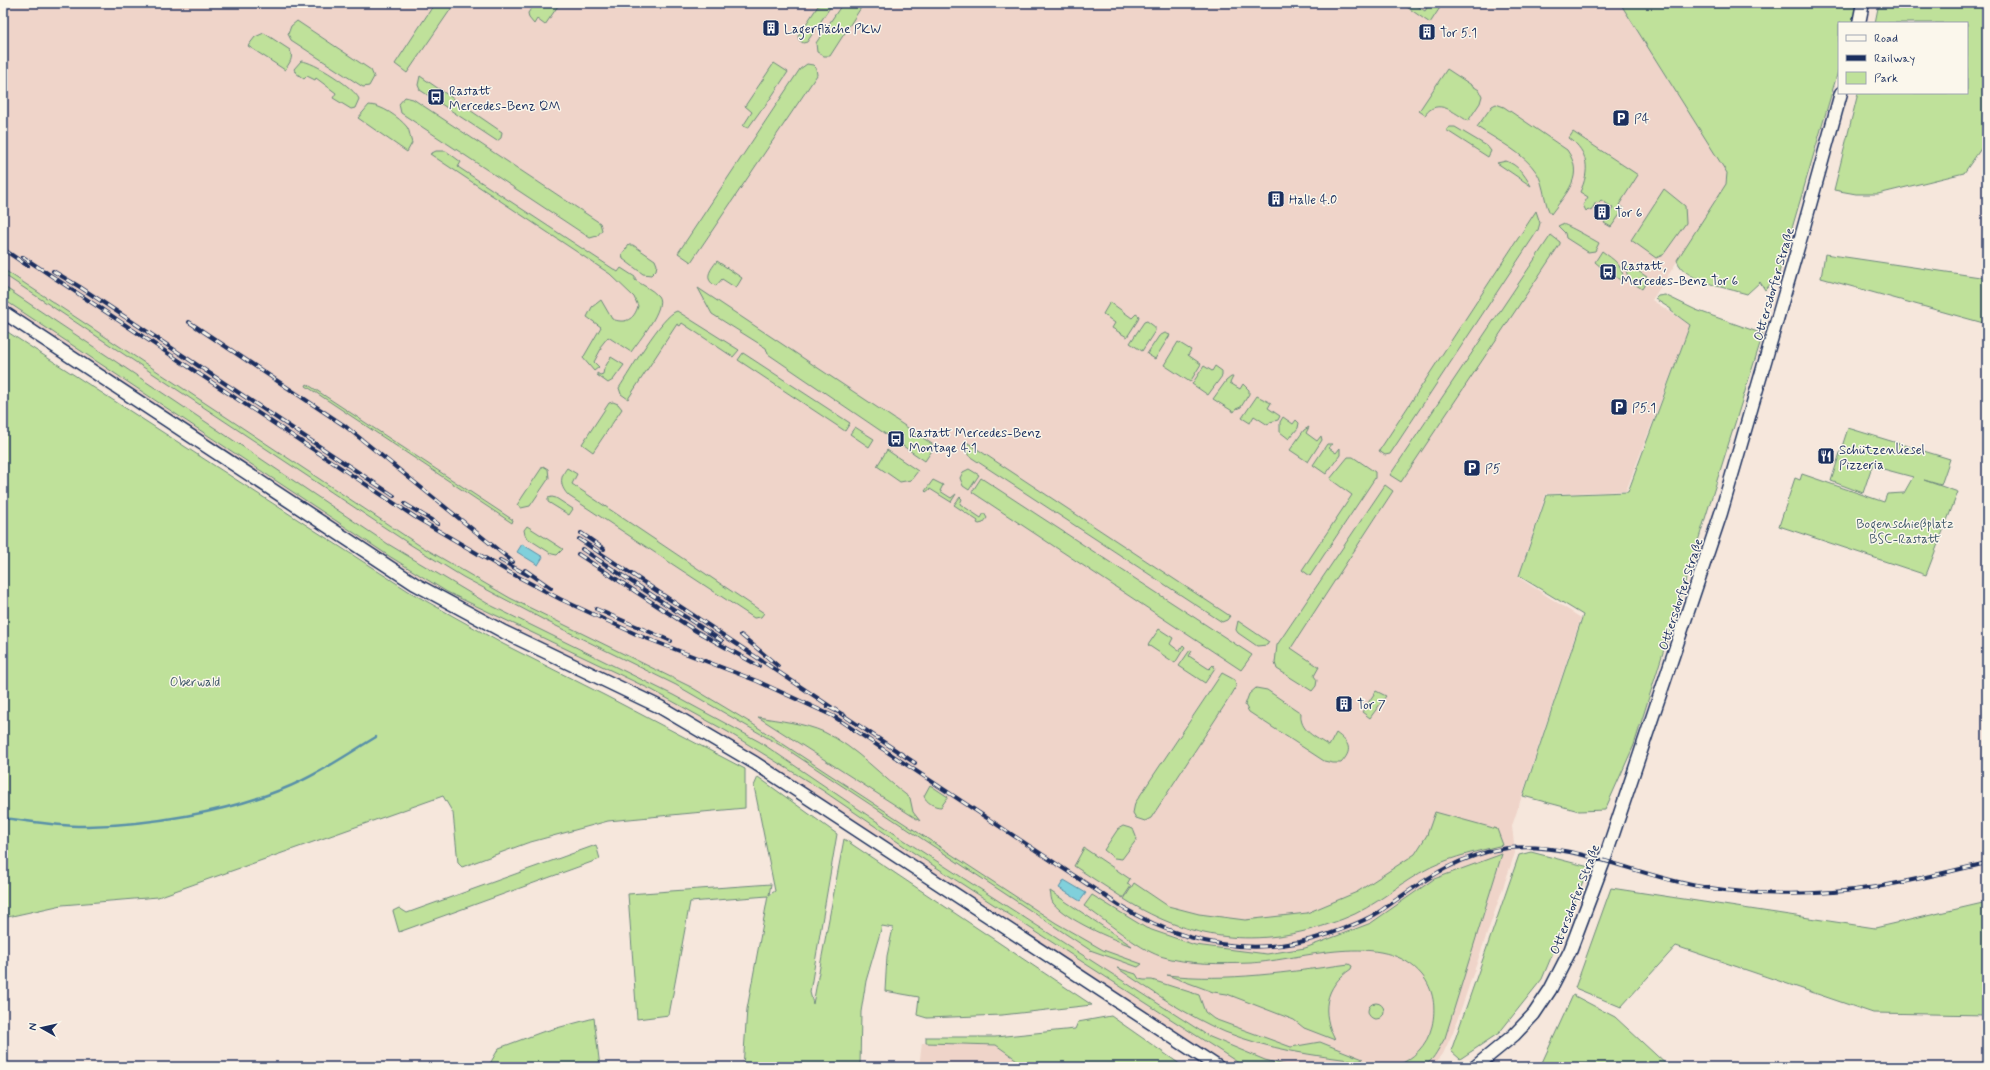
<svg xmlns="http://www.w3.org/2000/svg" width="1990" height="1070" font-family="Mynerve,sans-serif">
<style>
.built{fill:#efd4c9}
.green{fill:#bfe19a;stroke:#6d887c}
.water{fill:#80d0db;stroke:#5890a9}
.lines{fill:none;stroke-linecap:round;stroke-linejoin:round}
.stream{stroke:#5890a9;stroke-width:2.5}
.secondary-casing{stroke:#1b2f5e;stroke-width:15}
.secondary{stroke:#fbf7ec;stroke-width:12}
.rail-casing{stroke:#1b2f5e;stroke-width:4}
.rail{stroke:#fbf7ec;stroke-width:2.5;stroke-dasharray:8;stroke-linecap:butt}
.labels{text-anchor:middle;stroke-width:3;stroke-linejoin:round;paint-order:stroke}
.poi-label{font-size:13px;fill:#1b2f5e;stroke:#fbf7ec;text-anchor:start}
.street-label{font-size:13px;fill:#1b2f5e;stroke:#fbf7ec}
.park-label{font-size:13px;fill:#445c6d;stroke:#fbf7ec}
</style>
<rect width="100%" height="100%" fill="#f6e7dc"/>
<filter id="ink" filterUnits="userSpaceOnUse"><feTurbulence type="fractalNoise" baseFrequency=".025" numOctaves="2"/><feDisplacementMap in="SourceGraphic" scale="8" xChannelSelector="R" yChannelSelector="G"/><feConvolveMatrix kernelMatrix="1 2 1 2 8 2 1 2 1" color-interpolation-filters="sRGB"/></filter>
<g filter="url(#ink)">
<path class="built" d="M3 3H1620L1724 166 1728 178 1724 189 1652 300 1690 325 1626 491 1546 494 1518 577 1581 618 1512 826 1515 853 1453 1032 1443 1054 1432 1067H1232L1223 1063 848 816 712 729 642 691 509 627 418 579 3 304Z
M922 1043 996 1045 1027 1067H919Z"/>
<path class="green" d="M435 3H455L407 73 395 64Z
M535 3H560L545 25 537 19 534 24 529 18 528 13Z
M820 3H833L807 42 803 43 799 40 798 36Z
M843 3H864L830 56H824L817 52 816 43Z
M1401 3H1413L1425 11 1430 3H1443L1430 23Z
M1620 3H1857L1853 23H1839V68L1778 276 1765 290 1760 282 1747 294C1727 288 1683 281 1677 260L1726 184 1727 173Z
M1879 3H1987V140L1964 173 1878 194H1856L1834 190 1858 93H1967V23H1875Z
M297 21 371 70 374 77 369 86 363 87 291 40 288 34 291 26Z
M264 33 290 50C294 59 289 63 285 70L248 46 255 37Z
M301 61C313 61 355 88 359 99L355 108 351 109 333 98 336 93 316 78 315 80 307 76 304 79 296 73 294 69Z
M774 63 788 72 764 108 761 110 748 128 743 126 752 112 745 106Z
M807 64 813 65 816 68 817 75 691 262 678 253 800 69Z
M1447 69 1479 90 1482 96 1480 103 1468 121C1454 113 1438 97 1425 115L1419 111Z
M420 76 502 132 501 138 497 141 420 90 418 85Z
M405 97 413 99 600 223 602 230 597 236 590 238 401 113 399 104Z
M1496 104 1504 107 1567 150C1585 176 1567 192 1551 214 1545 208 1544 184 1537 173 1524 153 1497 140 1477 127L1492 106Z
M369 105C381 105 399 117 407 127 410 131 410 138 412 143L407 152 358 118Z
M1450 127H1455L1487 146 1491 151 1488 157 1446 130Z
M1573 132 1638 175 1619 205 1624 209 1611 227 1604 223 1613 208 1601 200 1598 203 1596 202 1591 211 1588 209 1586 211 1583 205 1588 197 1580 192C1590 171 1589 152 1569 138Z
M436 151H446L461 162 458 167 618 272 621 268 635 277V280C642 285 652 289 658 296 667 307 638 342 631 352L608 337 600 347 601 349 594 362 599 367 594 371 583 358 601 327 587 317 592 307 601 300 612 319C625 324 634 320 638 306L634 297 610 274 430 154Z
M1506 161C1518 165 1524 174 1531 186L1497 163Z
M1664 189 1685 206 1686 223 1663 255 1656 258 1631 240Z
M1536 211 1540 223 1538 230 1390 454 1385 455 1379 451Z
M1562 224C1566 224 1594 240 1599 243L1595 251 1588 252 1566 238 1565 233 1558 226Z
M1551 235 1560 242V244L1401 482 1390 475Z
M629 245H633L655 260 657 265 656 270 651 275 643 274 623 259 622 254Z
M1602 251C1615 261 1621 263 1624 280L1622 281 1614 276 1615 273 1604 265 1602 268 1595 262Z
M1825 254 1987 278V324L1821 278Z
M717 261 742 278 736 288 722 279 716 286C703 279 710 270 717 261Z
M1623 261 1647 277V281L1642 289 1629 280Z
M3 269 419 545 510 598 691 687 751 723 1056 923 1103 950 1142 964 1138 967 1090 950 785 748 676 685 546 621 463 577 411 545 3 274Z
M3 286 388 544 490 605 673 695 760 742 904 840 1210 1037 1265 1060 1292 1067H1245L914 853 822 790 728 732 652 690 447 592 389 556 3 299Z
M698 288 935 446 925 461 768 354 766 348 712 314Z
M1665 295 1696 310 1763 334 1634 745 1605 810 1579 811 1523 796 1583 615 1519 576 1547 495 1628 492 1690 325 1671 311V309L1655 299 1658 296Z
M1110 302 1132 318 1136 314 1139 316 1138 320 1127 337 1112 328 1115 323 1103 314Z
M677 311 739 350 733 357 682 323 680 326 677 324 628 399 621 394 619 388C629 373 662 315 677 311Z
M1147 321 1155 327V331L1142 351 1130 343 1144 322Z
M3 329 410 592 503 644 606 696 745 769V808L608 821 527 843 462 867 458 863 453 813 443 796 158 897 62 905 3 918Z
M1165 333 1170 335 1155 359 1147 354 1159 336Z
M1178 342 1191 350 1188 355 1201 364 1190 382 1164 365Z
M743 353 850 423 845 431 738 360Z
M611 357 624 365 613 380 608 383 597 375V373L600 375 603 374 604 369Z
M1204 366 1212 371 1215 366 1222 371V376L1208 395 1192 384Z
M1231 377H1233L1230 383 1240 389 1243 384 1249 390V394L1241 407 1236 409 1234 412 1213 399 1226 381Z
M307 384 513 520 512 523 306 386Z
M1257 396 1271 403 1268 408 1280 416 1278 420 1270 422 1268 425 1254 416 1250 423 1242 418Z
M613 402 618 404 622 409 593 452 582 444 609 403Z
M1283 417 1293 424 1296 420 1299 423 1298 428 1289 439 1280 432V422Z
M855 427 874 439 869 447 850 434Z
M1309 427 1306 433 1317 441 1321 436 1322 440 1308 462 1290 450 1304 430Z
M1848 428 1950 459 1941 485 1924 480 1958 492 1926 575 1779 526 1795 478 1800 480 1802 474 1884 502 1887 494 1904 493 1913 477 1872 466 1863 493 1831 481Z
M965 441 1230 616 1227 620 1222 622 969 456 964 448Z
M1327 444H1332L1329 448 1336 453 1340 448V455L1326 474 1313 465Z
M887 450 918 471 911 480 900 482 877 466Z
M1348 457H1353L1375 472V478L1310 576 1302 570 1352 495 1330 479Z
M543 466 548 469 549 478 530 506 521 508 517 505Z
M567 468 577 474 572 484 764 613 761 617 754 618 569 496C560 487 559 478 567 468Z
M969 469 979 475 969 490 963 486 960 478 963 472Z
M981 478 1252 655 1241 670 972 492Z
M933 480 943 485 940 491 951 498 956 494 951 502 930 489 926 492 925 491Z
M1385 485 1393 491 1291 648 1319 667 1314 676 1317 680 1316 686 1312 691 1277 669 1275 663 1277 645Z
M552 497 556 498 573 509 569 515 548 502V498Z
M960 497 962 499 960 504 981 518 984 513 987 518 983 523 979 524 977 523 978 521 954 505Z
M527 526 563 549 557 555 552 554 527 538 525 535 524 530Z
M1238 621 1269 642 1267 645 1257 646 1238 633 1236 630Z
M1159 629 1173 638 1170 644 1179 651 1183 645 1185 647 1175 663 1148 645Z
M1190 650 1192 651 1189 656 1209 669 1213 665 1215 668 1205 683 1179 666Z
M1222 673 1235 680 1236 687 1232 694 1151 818 1145 821 1136 818 1133 813 1135 803Z
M1256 688 1267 690 1301 713C1299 731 1316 737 1329 746L1336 733C1350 743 1353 750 1341 763H1333L1324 761 1249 712 1245 705 1249 694Z
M1376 691 1386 696 1370 718 1362 712Z
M758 717C780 721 804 723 824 732 856 747 882 777 910 798L913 812 920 821Z
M758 777 837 834 810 992 813 1004 844 839 1092 1005 1002 1015 927 1018 917 1015 919 997 885 991 887 956 893 928 882 926 866 981 861 1012 860 1067H743L747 1009 768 896 690 902 669 1015 637 1019 628 894 771 884 769 895 775 891 754 786Z
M930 785 948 797 941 807C934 807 926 802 924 796Z
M1435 812 1497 829 1503 845C1479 851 1454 856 1431 867 1400 882 1376 907 1343 919 1265 949 1195 944 1124 899L1134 883 1168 906 1199 914 1245 920 1307 913 1357 892 1415 854 1427 835Z
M1123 826 1133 829 1137 839 1122 859 1114 858 1104 850 1118 829Z
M596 845 600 859 399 932 393 911 399 908 407 913Z
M1084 848 1130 879 1127 884 1131 886 1123 898 1074 866Z
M1531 852 1589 867 1542 979 1499 1033 1460 1059 1451 1051 1519 855Z
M1502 854 1445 1038C1427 1069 1430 1067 1395 1067 1413 1059 1427 1046 1432 1026 1436 1008 1434 990 1422 975 1384 929 1301 960 1251 963 1221 964 1189 965 1160 956 1137 948 1105 920 1084 906L1092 895 1146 928 1195 945 1267 954 1305 948 1371 923 1434 879Z
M1611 888 1875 928 1987 902V1015L1873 1013 1676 946 1621 1007 1575 988Z
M1050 891 1132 946C1113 940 1065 919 1053 903 1051 900 1051 895 1050 891Z
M1349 964 1352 966 1351 969C1324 987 1321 1012 1335 1040L1304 1028 1294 1020 1227 994 1213 992 1167 975C1228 982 1288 972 1349 964Z
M1117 968 1136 974 1139 979 1144 980H1152L1199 995 1205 1012 1214 1019 1291 1047 1320 1042 1363 1059 1359 1061C1314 1056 1268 1049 1225 1032 1187 1016 1152 991 1117 968Z
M1573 995 1615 1017 1669 1067H1540Z
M1368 1011a8 8 0 1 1 16 0a8 8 0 1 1-16 0Z
M1111 1016 1184 1067H1027L996 1045 926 1043V1037H995L1075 1029 1078 1022Z
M594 1018 600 1067H488L499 1048 542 1032Z"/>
<path class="water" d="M522 544 543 557 538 565 517 552Z
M1064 880 1086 893 1080 901 1059 888Z"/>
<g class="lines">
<path class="stream" d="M3 818C29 821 62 827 87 826 149 825 226 812 283 789 316 776 346 755 376 737"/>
<g class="secondary-casing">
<path id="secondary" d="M1859 23 1863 3
M3 312 415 584 504 632 660 707 755 763 1218 1067
M1475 1067 1514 1035 1534 1014 1550 990 1570 951 1604 861 1721 513 1803 230 1841 93"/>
</g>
<use href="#secondary" class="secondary"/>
<g class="rail-casing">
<path id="rail" d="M3 249 28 266
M23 257 415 517 509 572 560 599 638 635 757 681 833 716 1120 906C1185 945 1256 959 1329 934 1346 928 1363 922 1379 912 1419 884 1457 854 1508 848 1575 841 1638 877 1703 887 1760 896 1818 896 1876 887 1913 881 1950 871 1987 863
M53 271 80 287 394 496
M189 322 345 426 513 562
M405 504 438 524
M581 533 604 549
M579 539 915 763
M582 549 722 641
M578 554 696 631 759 666
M500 560 528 575
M525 570 551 588
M596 609 671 641
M741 635 778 666
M828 707 844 715"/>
</g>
<use href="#rail" class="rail"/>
</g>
</g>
<defs>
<g id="building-square" transform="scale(0.9)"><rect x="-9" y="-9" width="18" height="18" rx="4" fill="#1b2f5e" stroke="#fbf7ec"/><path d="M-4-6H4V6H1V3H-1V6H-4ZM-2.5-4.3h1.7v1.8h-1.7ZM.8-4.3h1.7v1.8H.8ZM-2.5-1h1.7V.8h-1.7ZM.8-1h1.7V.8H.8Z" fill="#fff"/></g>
<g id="bus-square" transform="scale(0.9)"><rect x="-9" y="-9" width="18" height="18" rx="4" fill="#1b2f5e" stroke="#fbf7ec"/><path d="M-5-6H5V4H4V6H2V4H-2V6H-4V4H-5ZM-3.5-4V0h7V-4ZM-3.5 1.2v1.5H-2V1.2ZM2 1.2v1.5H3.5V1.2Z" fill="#fff"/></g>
<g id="parking-square" transform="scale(0.9)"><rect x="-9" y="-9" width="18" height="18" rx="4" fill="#1b2f5e" stroke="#fbf7ec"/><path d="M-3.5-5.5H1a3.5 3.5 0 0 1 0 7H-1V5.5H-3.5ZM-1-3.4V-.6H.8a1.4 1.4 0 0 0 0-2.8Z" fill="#fff"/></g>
<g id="restaurant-square" transform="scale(0.9)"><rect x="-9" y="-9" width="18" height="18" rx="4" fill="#1b2f5e" stroke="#fbf7ec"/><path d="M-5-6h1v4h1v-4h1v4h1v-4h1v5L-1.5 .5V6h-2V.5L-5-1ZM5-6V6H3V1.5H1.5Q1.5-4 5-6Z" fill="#fff"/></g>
</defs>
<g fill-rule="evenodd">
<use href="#building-square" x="771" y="28"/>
<use href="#building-square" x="1427" y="32"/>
<use href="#bus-square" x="436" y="97"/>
<use href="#parking-square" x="1621" y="118"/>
<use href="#building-square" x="1276" y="199"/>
<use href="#building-square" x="1602" y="212"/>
<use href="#bus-square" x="1608" y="272"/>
<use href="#parking-square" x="1619" y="407"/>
<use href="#bus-square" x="896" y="439"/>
<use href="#restaurant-square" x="1826" y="456"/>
<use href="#parking-square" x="1472" y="468"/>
<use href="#building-square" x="1344" y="704"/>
</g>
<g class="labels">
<g class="poi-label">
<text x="784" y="33">Lagerfläche PKW</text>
<text x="1440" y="37">Tor 5.1</text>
<text x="449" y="95">Rastatt<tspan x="449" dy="15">Mercedes-Benz QM</tspan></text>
<text x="1634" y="123">P4</text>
<text x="1289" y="204">Halle 4.0</text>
<text x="1615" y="217">Tor 6</text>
<text x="1621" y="270">Rastatt,<tspan x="1621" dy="15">Mercedes-Benz Tor 6</tspan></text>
<text x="1632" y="412">P5.1</text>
<text x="909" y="437">Rastatt Mercedes-Benz<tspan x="909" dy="15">Montage 4.1</tspan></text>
<text x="1839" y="454">Schützenliesel<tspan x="1839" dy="15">Pizzeria</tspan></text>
<text x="1485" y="473">P5</text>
<text x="1357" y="709">Tor 7</text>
</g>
<g class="street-label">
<text transform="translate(1773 284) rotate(-74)" y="5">Ottersdorfer Straße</text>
<text transform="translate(1680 594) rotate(-72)" y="5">Ottersdorfer Straße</text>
<text transform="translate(1574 899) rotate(-69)" y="5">Ottersdorfer Straße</text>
</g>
<g class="park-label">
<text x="1905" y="528">Bogenschießplatz<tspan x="1905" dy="15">BSC-Rastatt</tspan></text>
<text x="195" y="686">Oberwald</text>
</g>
</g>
<rect width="1990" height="1070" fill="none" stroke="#fbf7ec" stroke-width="16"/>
<rect x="8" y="8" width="1974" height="1054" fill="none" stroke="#1b2f5e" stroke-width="1.5" filter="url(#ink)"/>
<rect x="1838" y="22" width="130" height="72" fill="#fbf7ec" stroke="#a1a7b3"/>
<rect x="1846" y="35" width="20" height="6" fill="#fbf7ec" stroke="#a1a7b3"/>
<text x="1874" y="42" font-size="12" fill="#1b2f5e">Road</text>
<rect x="1846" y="55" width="20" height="6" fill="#1b2f5e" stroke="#a1a7b3"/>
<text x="1874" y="62" font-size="12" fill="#1b2f5e">Railway</text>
<rect x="1846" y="72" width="20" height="12" fill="#bfe19a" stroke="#a1a7b3"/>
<text x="1874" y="82" font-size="12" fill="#1b2f5e">Park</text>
<g transform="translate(42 1028) rotate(278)" stroke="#fbf7ec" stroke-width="3" paint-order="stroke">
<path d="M0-3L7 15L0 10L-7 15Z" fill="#1b2f5e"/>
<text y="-6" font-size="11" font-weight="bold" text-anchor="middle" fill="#1b2f5e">N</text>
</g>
</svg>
